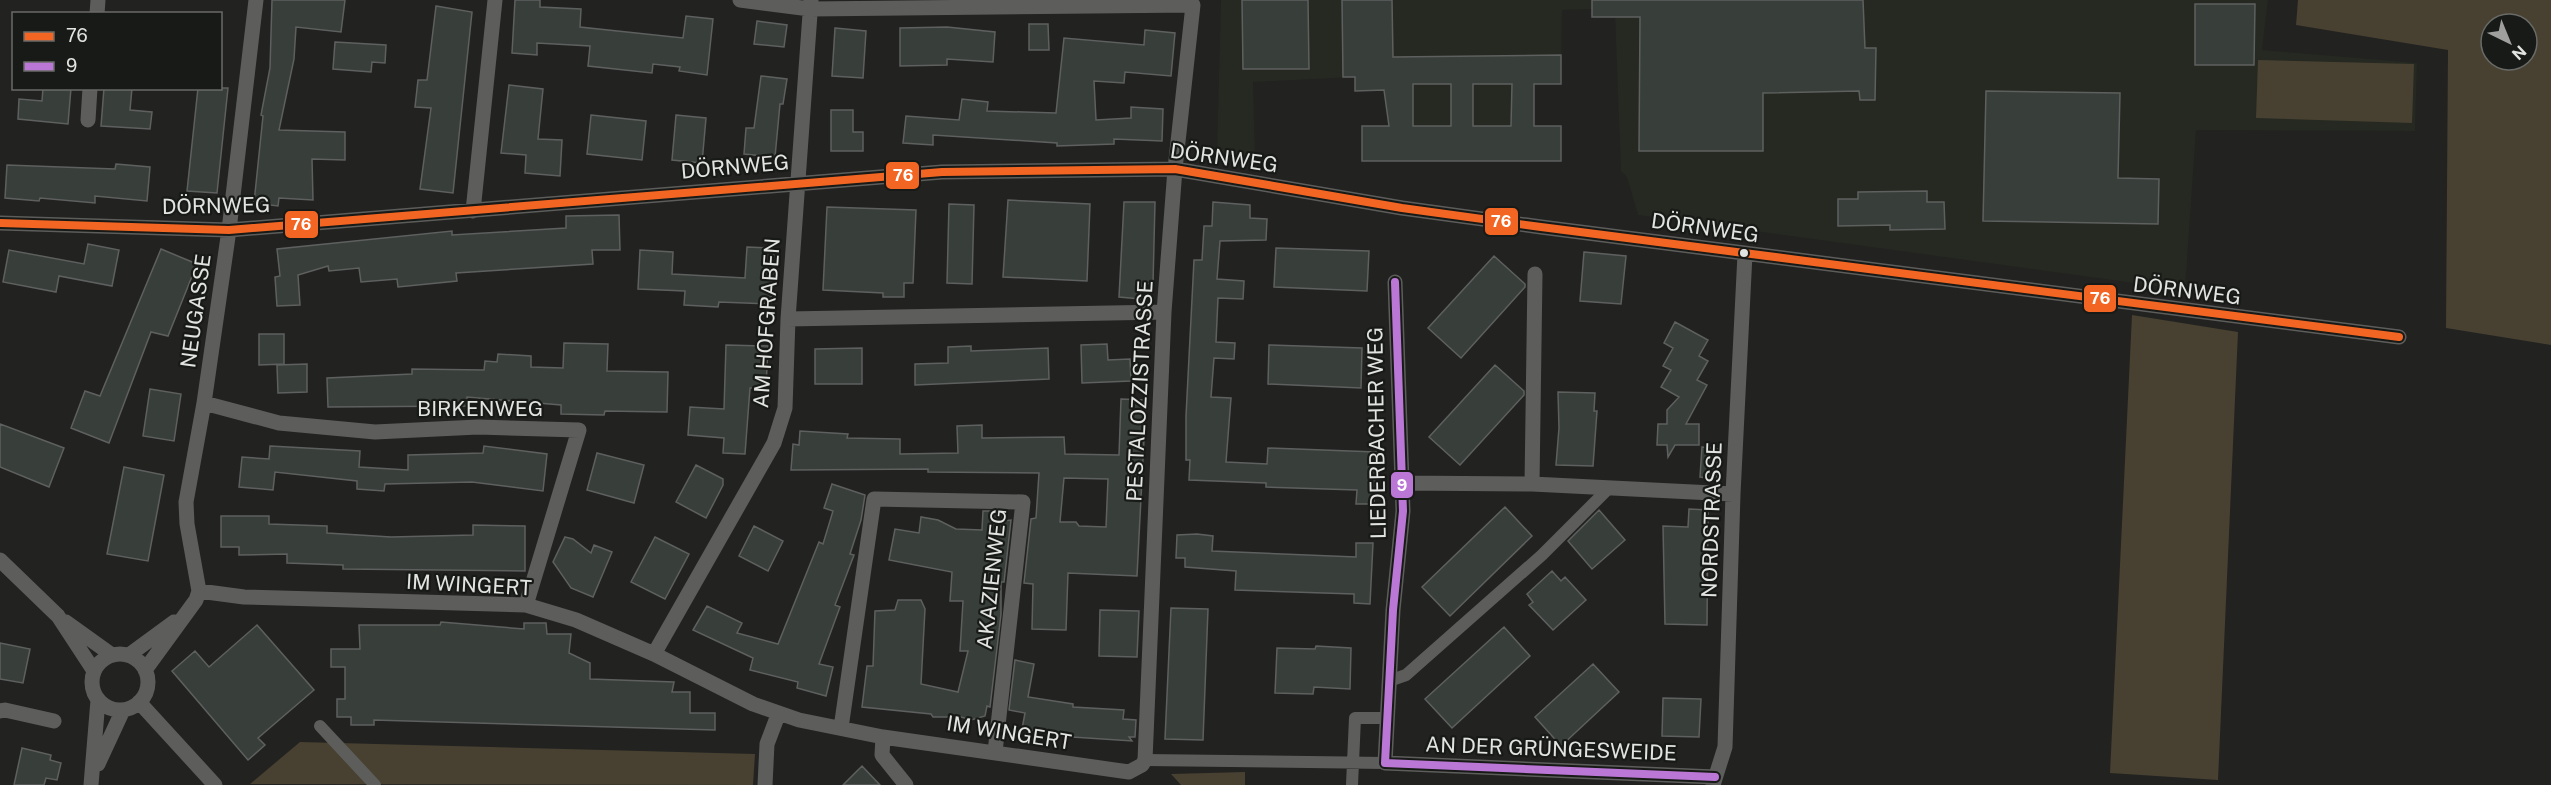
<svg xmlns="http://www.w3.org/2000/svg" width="2551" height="785" font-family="'Public Sans',sans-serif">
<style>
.built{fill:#252921}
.green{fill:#484131;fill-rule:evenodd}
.building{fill:#383e39;stroke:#5e605f;stroke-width:1.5;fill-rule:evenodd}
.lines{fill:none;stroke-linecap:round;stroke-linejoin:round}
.pedestrian{stroke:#5d5e5c;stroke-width:12}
.minor{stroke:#5d5e5c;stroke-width:15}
.bus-1-casing{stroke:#181a17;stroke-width:12}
.bus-2-casing{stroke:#181a17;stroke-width:12}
.bus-1{stroke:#f26522;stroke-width:8}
.bus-2{stroke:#ba77d6;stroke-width:8}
.bus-dot{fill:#e2e4e1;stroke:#181a17;stroke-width:2}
.labels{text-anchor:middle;stroke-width:4.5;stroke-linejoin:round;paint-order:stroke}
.street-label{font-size:21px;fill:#e2e4e1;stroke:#181a17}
.line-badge{stroke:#181a17;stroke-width:2}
.badge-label{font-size:16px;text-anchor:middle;font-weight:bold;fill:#fff}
</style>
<rect width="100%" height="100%" fill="#222221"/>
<path class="built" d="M1221 0H2268L2262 50 2417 63 2415 131 2196 130 2185 290 1638 215 1627 177 1621 171 1615 17H1592V9L1562 10 1561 84H1534V126H1561V161H1362V126H1389L1384 91H1355V77L1253 82 1255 160 1217 152Z"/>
<path class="green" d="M2298 0H2551V345L2446 328 2448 50 2296 25ZM2491 24H2527V60H2491Z
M2258 60 2414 64 2412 123 2256 118Z
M2132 315 2238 332 2218 780 2110 773Z
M300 742 755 754 753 785 250 784Z
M1245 772V785H1181L1171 774Z"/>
<path class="building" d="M272 0H345L341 32 296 27 294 59 279 130 345 132V160L312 159 313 200 279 198 278 206 254 203 263 116 261 115 270 68Z
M515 0H540V7L581 9 580 27 683 38 686 16 713 19 707 75 679 71 680 67 653 64 652 73 588 66 590 46 537 43V55L512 53Z
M1242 0H1308L1309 69H1243Z
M1342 0H1392L1393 57 1561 55V84H1534V126H1561V161H1362V126H1389L1384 90 1355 91V77H1343ZM1413 84H1451V126H1413ZM1473 84H1512L1511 126H1473Z
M1592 0H1863L1865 48H1876L1875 100H1860L1859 91 1763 93V151H1639L1640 17H1592Z
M2195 4H2255L2254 65H2195Z
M436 6 472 12 453 193 420 189 431 108 415 107 418 80H427Z
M757 21 787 25 784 47 754 44Z
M1029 24H1048L1049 50H1029Z
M947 27 995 32 993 62 947 59V65L900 66V28Z
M835 28 866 31 863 78 832 76Z
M1145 30 1175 33 1171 76 1125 72 1124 83 1094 81 1096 120 1131 118V107L1163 109 1162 141 1114 139V144L1057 146V143L933 135V145L903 143 906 116 959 120 962 99 988 102 987 111 1056 113 1064 38 1144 45Z
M335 42 386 45 385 63 372 62 371 72 333 69Z
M761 76 787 79 783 104H780L775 157 744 154 746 128H754Z
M509 85 543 89 538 139 562 140 560 176 525 173 526 155 501 153Z
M43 88H71L68 124 18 119 19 99 42 101Z
M104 88H132L130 110 152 112 150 129 101 126Z
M198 88H228L217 193 187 191Z
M1986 91 2120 93 2118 178 2159 179 2158 224 1983 221Z
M831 110H853V132H863V151H831Z
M591 115 646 121 642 160 587 154Z
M676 115 706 118 702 163 672 160Z
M116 164 150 167 147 201 95 196V203L40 198 39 201 5 198 7 165 115 169Z
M1927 191V202H1944L1945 229 1890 230V225L1838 226V199H1858V192Z
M1008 200 1090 204 1087 281 1003 277Z
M1124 202H1155L1153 284 1142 283 1141 299 1119 297Z
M1213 202 1250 205V218L1267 219 1266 240 1220 241 1217 279 1244 281 1243 299 1218 298 1216 342 1235 343 1234 359 1214 358 1211 397 1231 398 1226 462 1267 464 1268 448 1376 452 1374 504H1356L1357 490 1266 487V483L1189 480 1190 460H1186V416L1194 260H1202L1204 226H1212Z
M949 204 974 205 972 284 947 283Z
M827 207 916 210 913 283H904V297H883V293L823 290Z
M619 215 620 250H592L593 264 456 273 457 281 398 287 397 279 361 282 359 268 329 271 328 266 298 275 300 305 277 306 275 277 280 276 277 249 452 231V235L566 228V216Z
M88 244 119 250 112 286 59 276 56 292 3 282 9 250 84 264Z
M747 247 774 248 771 304 719 302 718 307 684 305 685 291 638 289 640 250 673 252 672 274 745 278Z
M1276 248 1369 251 1367 291 1274 287Z
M161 249 197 264 168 336 151 332 109 443 71 428 85 391 100 396Z
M1584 252 1626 256 1621 304 1580 301Z
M1494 256 1525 284V287L1461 358 1428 328Z
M1675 322 1708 340 1699 356 1708 361 1697 380 1707 385 1686 424H1699V445H1675L1668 457 1667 445H1657L1658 424H1667V410L1679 397 1661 387 1671 370 1663 366 1673 348 1664 343Z
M259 334H284V364L259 365Z
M564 343 608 344 607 371 668 372 667 412 605 411 604 415 561 414V405L467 397V406L328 407 327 378 412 374V369L484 370 485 361 497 362 498 354 531 356V367L563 368Z
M1107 344 1108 360 1130 359 1131 381 1082 383 1081 345Z
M726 345 768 346 766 388H750L745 454 723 453 724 438 688 435 690 407 724 409Z
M1269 345 1362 348 1361 388 1268 384Z
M971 346V351L1048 348 1049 379 915 385V364L948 363V347Z
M862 348V384H815V349Z
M307 364V392L278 393 277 365Z
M1495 365 1524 391V395L1460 465 1429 437Z
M150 389 181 394 174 441 143 436Z
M1558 392 1595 393 1594 411H1597L1593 466 1556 465 1559 428Z
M1121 399 1146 400 1137 576 1068 573 1066 630 1032 629 1033 584 1024 583 1031 519 1036 518 1039 473 928 472V469L791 470 793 444 799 445 800 431 848 434 847 438 900 439V454L958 453 957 426 982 425V438L1064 437 1065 454 1119 455ZM1064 478 1108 479 1106 527 1079 526 1076 522H1060Z
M0 424 64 448 49 487 0 467Z
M270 446 360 451 359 467 408 470V455L483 453 484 446 547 454 543 491 472 482 385 484 384 491 357 489V481L275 472 273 490 239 487 242 457 269 459Z
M1702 447 1719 449 1716 479 1700 477Z
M597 453 644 465 634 503 587 490Z
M696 465 723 479V485L706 518 676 502Z
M124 467 164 475 148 561 107 554Z
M832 484 865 495 861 520 850 554 854 555 835 605 840 607 819 664 833 667 826 696 797 688 798 682 750 670 753 658 693 630 707 606 742 623 737 633 778 644 819 542 823 544 833 511 824 508Z
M1505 507 1532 536 1450 616 1422 587Z
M1689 509 1708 510 1707 625 1665 624 1663 526 1688 527Z
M1599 510 1625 540 1592 569 1568 541Z
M983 511H1003V521L1011 520 1004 582H1001V614L990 707 987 706 985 716 971 720 961 717H933L931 714 862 707 867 666H873L875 611 895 610 898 600H921L925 609 921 684 958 692 968 651H960L963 601H950L952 572 889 560 895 529 919 533 921 517 938 520 956 529 982 530Z
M221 516H269V524L327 526V533L391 537 473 535V525L525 526V571L343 569V565L287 563V554L239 555V547H221Z
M754 526 783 541 768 571 739 556Z
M1197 534 1213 536 1212 551 1356 557V543H1373L1370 604 1354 603V594L1235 590 1236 571 1185 567V558H1176L1177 535Z
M565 537 573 539 591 553 594 545 612 552 593 597 571 588 553 562Z
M655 537 689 554 665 599 631 582Z
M1552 571 1561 581 1565 577 1586 600 1553 630 1529 605 1533 602 1527 594Z
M1171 608 1208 609 1203 740 1165 739Z
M1100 610 1139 611 1137 657 1099 656Z
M441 622 524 629V623H546L547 634H571L569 653 590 663V679L674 682 672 692H690V713H715V730L374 720V725H351V717H337V699H345V667H331V649H360L359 625H440Z
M257 625 314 690 258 738 265 745 248 760 172 671 195 651 209 667Z
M1504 627 1530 656 1452 728 1425 699Z
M0 643 30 649 23 683 0 679Z
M1316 646 1351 648 1350 689 1314 687 1313 694 1275 693 1277 648 1315 649Z
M1015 660 1034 664 1028 697 1073 704V707L1124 710 1123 719 1136 720 1135 737H1129L1132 741 1072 737 1022 729 1025 713 1009 710Z
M1593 664 1619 692 1561 746 1535 717Z
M1663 698 1701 699 1699 737 1662 736Z
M22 748 51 755 50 760 61 763 57 780 46 778 44 785H14Z
M862 766 880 785H843Z"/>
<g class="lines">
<path class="pedestrian" d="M1389 681 1406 675 1542 555 1610 487
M320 726 375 785
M1145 760 1385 763
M1352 785 1355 718H1387"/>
<path class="minor" d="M97 14 98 0
M88 120 90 88
M473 211 495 0
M0 223 229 230 942 172 1175 169 1402 208 1541 227 2399 337
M1395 282 1403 511 1393 610 1385 763 1715 777
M788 319 1164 312
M204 403 279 423 375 432 478 427 579 430 526 605
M1400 483 1532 484 1733 494
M1532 484 1535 274
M0 560 58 616 94 671
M199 591 244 597 526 605 576 620 654 654 753 704 799 720 883 737 1129 772 1142 765 1145 760 1164 312 1175 169 1193 5 810 9 740 0
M66 622 112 655
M654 654 774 443 785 408 788 319 811 0
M92 682a28 28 0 1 1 56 0a28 28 0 1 1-56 0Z
M129 655 174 622
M145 670 196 600 199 591 187 524 186 502 204 403 229 230 256 0
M139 702 215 785
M0 711 5 710 54 721
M841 728 874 499 1023 502 995 752
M883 737 882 755 906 785
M98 764 123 710
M91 785 98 700
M765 785 767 744 778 715
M1713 785 1725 747 1733 494 1745 254"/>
<g class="bus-1-casing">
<path id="bus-1" d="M0 223 229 230 942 172 1175 169 1402 208 1541 227 2399 337"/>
</g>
<g class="bus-2-casing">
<path id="bus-2" d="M1395 282 1403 511 1393 610 1385 763 1715 777"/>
</g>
<use href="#bus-1" class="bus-1"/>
<use href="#bus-2" class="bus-2"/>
</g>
<circle class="bus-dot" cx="1744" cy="253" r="5"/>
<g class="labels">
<g class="street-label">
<text transform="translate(1224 158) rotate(8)" y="7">DÖRNWEG</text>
<text transform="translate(735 167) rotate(-5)" y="7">DÖRNWEG</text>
<text transform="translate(216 206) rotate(-1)" y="7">DÖRNWEG</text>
<text transform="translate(1705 228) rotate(8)" y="7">DÖRNWEG</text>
<text transform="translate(2187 291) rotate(7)" y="7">DÖRNWEG</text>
<text transform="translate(196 311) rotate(-82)" y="7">NEUGASSE</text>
<text transform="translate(767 323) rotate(-86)" y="7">AM HOFGRABEN</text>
<text transform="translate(1140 391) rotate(-87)" y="7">PESTALOZZISTRASSE</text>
<text x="480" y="416">BIRKENWEG</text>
<text transform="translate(1377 433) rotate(-91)" y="7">LIEDERBACHER WEG</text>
<text transform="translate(1712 520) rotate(-88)" y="7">NORDSTRASSE</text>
<text transform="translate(992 579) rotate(-84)" y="7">AKAZIENWEG</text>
<text transform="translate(469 585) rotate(3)" y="7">IM WINGERT</text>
<text transform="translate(1009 733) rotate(9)" y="7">IM WINGERT</text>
<text transform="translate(1551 749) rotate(2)" y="7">AN DER GRÜNGESWEIDE</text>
</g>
</g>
<g class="line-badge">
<rect x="885" y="161" width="35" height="29" rx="6" fill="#f26522"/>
<rect x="1484" y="207" width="35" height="29" rx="6" fill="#f26522"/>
<rect x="284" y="210" width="35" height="29" rx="6" fill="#f26522"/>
<rect x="2083" y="284" width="34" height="29" rx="6" fill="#f26522"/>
<rect x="1390" y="471" width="24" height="28" rx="6" fill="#ba77d6"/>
</g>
<g class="badge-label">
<text x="903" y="181">76</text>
<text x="1501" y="227">76</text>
<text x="301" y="230">76</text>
<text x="2100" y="304">76</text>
<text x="1402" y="491">9</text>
</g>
<rect x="12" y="12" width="210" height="78" fill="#181a17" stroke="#696b68" stroke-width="1.5"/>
<rect x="24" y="32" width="30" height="9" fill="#f26522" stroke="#696b68" stroke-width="1.5"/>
<text x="66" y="42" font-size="18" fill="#e2e4e1">76</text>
<rect x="24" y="62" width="30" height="9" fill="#ba77d6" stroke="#696b68" stroke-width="1.5"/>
<text x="66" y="72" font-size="18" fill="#e2e4e1">9</text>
<g transform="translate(2509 42) rotate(137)"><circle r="28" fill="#181a17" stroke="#696b68" stroke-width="1.5"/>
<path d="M0-4.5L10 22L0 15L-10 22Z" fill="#9fa09e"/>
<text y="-9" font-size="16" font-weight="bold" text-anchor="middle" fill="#e2e4e1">N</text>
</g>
</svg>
